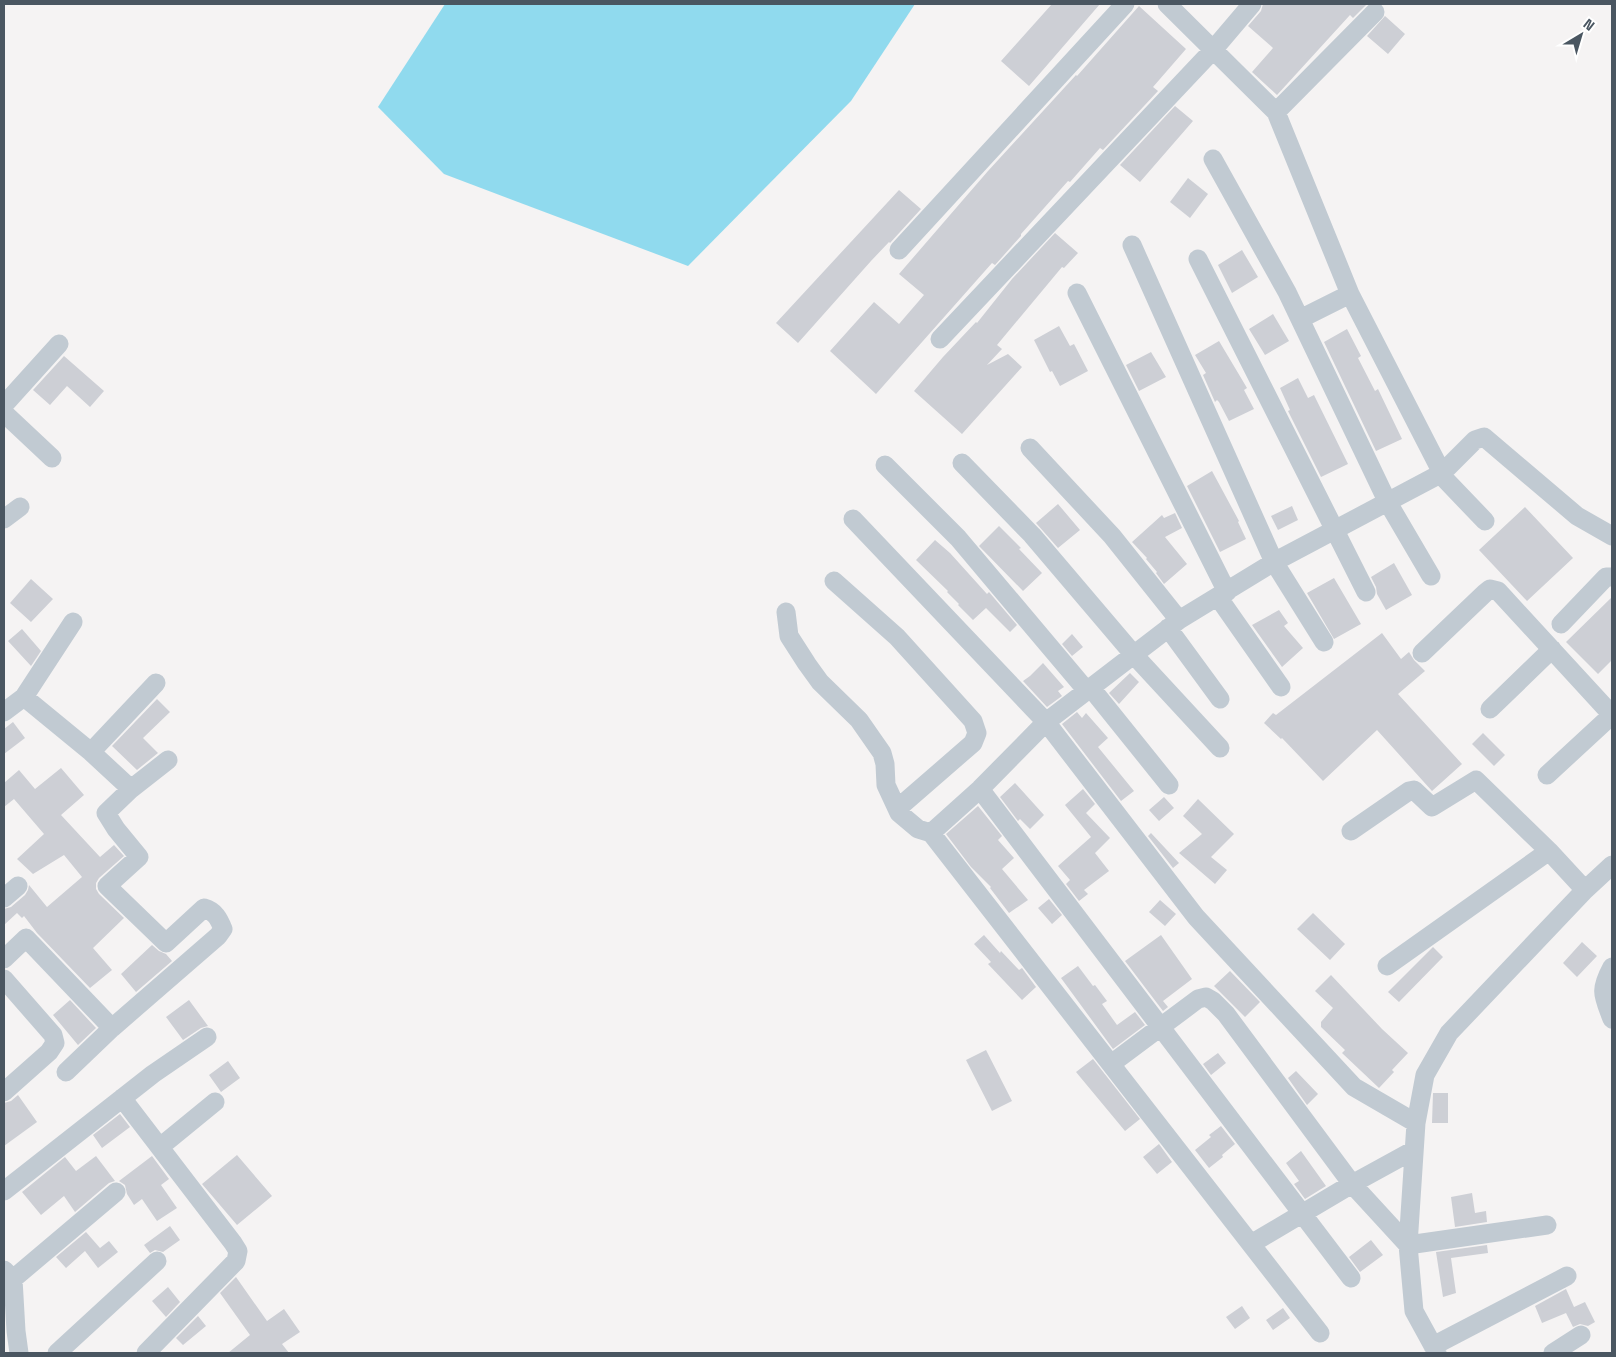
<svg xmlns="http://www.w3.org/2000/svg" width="1616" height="1357" font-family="'Space Grotesk',sans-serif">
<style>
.water{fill:#90daee}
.building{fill:#cdcfd5}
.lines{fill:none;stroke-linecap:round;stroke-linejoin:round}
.minor{stroke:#c1cad2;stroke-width:19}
</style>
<rect width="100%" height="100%" fill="#f5f3f3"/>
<path class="water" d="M445 4H915L851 101 688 266 444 174 378 107Z"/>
<path class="building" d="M1052 4H1100L1029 86 1001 61Z
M1263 4H1367L1353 18 1350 15 1277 95 1252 72 1273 48 1248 26 1261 11Z
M1139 6 1186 49 1153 87 1158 91 1103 150 1100 148 1070 182 1068 181 1021 234V236L995 265 992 263 876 394 830 351 874 302 899 324 924 295 899 274 988 171 1076 75 1077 76Z
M1385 16 1405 34 1388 54 1367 36Z
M1175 106 1193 121 1140 182 1120 165Z
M1188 178 1208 194 1190 218 1170 202Z
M899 190 921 209 890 243 889 242 871 261 798 343 776 323Z
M1055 233 1078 253 1064 268 1062 267 997 345 1002 349 987 365 1008 354 1022 367 962 434 914 391 943 357 976 322 977 323 1012 279Z
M1242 250 1258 277 1232 293 1218 265Z
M1273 314 1289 341 1265 355 1249 329Z
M1059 326 1070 346 1074 344 1088 371 1060 386 1052 371 1050 372 1034 340Z
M1347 329 1361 356 1358 358 1375 391 1378 389 1402 439 1376 451 1324 342Z
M1219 341 1247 388 1244 390 1254 409 1229 421 1219 402 1217 400 1215 402 1203 375 1206 373 1195 355Z
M1151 352 1166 377 1139 391 1126 365Z
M64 356 104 391 90 407 67 386 50 405 33 390Z
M1298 378 1308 398 1314 395 1348 464 1321 477 1288 411 1290 410 1280 388Z
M1212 471 1239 521 1238 522 1246 539 1220 552 1187 486Z
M1058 504 1080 530 1058 548 1036 523Z
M1292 506 1298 520 1278 530 1271 516Z
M1525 507 1573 558 1527 601 1479 550Z
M1175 513 1182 528 1165 537 1187 564 1164 584 1156 573 1157 572 1146 559 1147 558 1132 542 1162 515 1164 518Z
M999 526 1021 548 1019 549 1042 573 1023 591 979 546Z
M935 540 950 553 987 594 989 592 1017 625 1010 632 986 608 973 620 958 605 959 604 947 592 948 591 916 560Z
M1394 563 1412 595 1386 610 1377 594 1376 587 1371 577Z
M1334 578 1361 624 1334 639 1307 593Z
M31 579 53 599 31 622 10 603Z
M1612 597V660L1598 674 1566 642Z
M1279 610 1288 623 1284 626 1303 648 1282 667 1252 625Z
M22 629 41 651 31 666 8 641Z
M1382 633 1401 659 1409 652 1414 660 1425 671 1398 694 1462 764 1432 791 1377 730 1323 781 1282 738 1281 739 1264 723 1273 713 1276 715Z
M1072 634 1083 647 1072 656 1062 644Z
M1043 663 1064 687 1058 691 1062 696 1047 707 1023 681 1030 676Z
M1130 673 1139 682 1119 704 1109 693Z
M157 699 170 712 143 738 158 753 137 770 112 746Z
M1077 712 1082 718 1086 713 1108 738 1098 747 1134 791 1121 801 1062 724Z
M13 722 25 738 4 754V729Z
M1483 733 1505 755 1494 766 1472 744Z
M61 768 84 795 61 815 100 857 114 845 124 856 99 878 96 883V889L99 894 124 918 93 948 112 970 90 988 37 933 24 916 22 918 17 913 4 925V909L11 907 25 895 28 890 29 885 47 907 82 877 64 855 33 874 17 859 44 834 14 799 4 807V783L19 770 35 789Z
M1015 783 1044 815 1030 829 1020 819 1018 821 1000 797Z
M1083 789 1095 804 1086 813 1110 838 1095 853 1109 871 1084 890 1088 894 1079 901 1066 884 1070 880 1058 866 1091 837 1065 805Z
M1164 797 1174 808 1159 821 1149 810Z
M1198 799 1234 834 1211 857 1227 870 1215 884 1179 853 1202 834 1183 816Z
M978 806 1002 836 998 840 1014 858 1002 869 1028 900 1009 913 990 888 991 887 971 867 946 834Z
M1151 833 1179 863 1173 868 1148 836Z
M1049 899 1062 915 1052 924 1038 908Z
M1160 900 1176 914 1165 926 1149 912Z
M1313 913 1345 944 1330 960 1297 929Z
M984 935 1000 953 1001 951 1019 970 1022 968 1036 987 1022 1000 988 964 991 962 974 944Z
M1161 935 1192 979 1163 1001 1168 1007 1163 1011 1125 961Z
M1582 942 1597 956 1577 977 1563 963Z
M152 945 159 951 166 954 172 961 136 992 121 974Z
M1433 947 1443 957 1399 1002 1388 992Z
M1078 966 1093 986 1095 985 1107 1001 1102 1004 1117 1025 1135 1012 1145 1025 1113 1049 1061 978Z
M1230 971 1260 1002 1245 1017 1214 986Z
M1331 975 1382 1029 1408 1053 1392 1070 1394 1072 1379 1088 1342 1053 1345 1050 1321 1027V1022L1333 1008 1315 991Z
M70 1000 96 1028 78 1045 53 1015Z
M189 1000 208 1026 201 1028 183 1040 166 1017Z
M986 1050 1012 1101 992 1111 966 1060Z
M1218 1053 1226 1063 1211 1075 1203 1064Z
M1093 1059 1140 1119 1125 1131 1076 1072Z
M228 1061 240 1078 221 1092 209 1075Z
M1296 1071 1318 1094 1307 1105 1288 1078Z
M1433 1093H1448V1123H1432Z
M18 1095 37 1122 4 1146V1103L11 1101Z
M120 1114 130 1127 102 1148 93 1135Z
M1221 1126 1235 1144 1222 1155 1223 1157 1209 1168 1195 1150 1211 1137 1209 1135Z
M1159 1144 1172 1162 1157 1174 1143 1157Z
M1301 1151 1326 1186 1305 1199 1294 1184 1299 1181 1286 1163Z
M237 1155 272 1196 237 1225 202 1184Z
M96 1156 115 1181 109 1183 75 1212 64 1196 41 1215 22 1192 65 1157 76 1171Z
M152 1156 169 1179 161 1185 177 1208 157 1221 142 1199 134 1205 127 1194 125 1185 119 1181Z
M1472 1193 1475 1213 1486 1211 1487 1222 1455 1227 1451 1197Z
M170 1226 180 1240 163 1252 155 1250 150 1253 144 1245Z
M86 1232 100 1248 109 1241 118 1252 98 1268 85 1251 66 1268 56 1257Z
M1371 1240 1383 1255 1360 1272 1349 1257Z
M1487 1245 1488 1253 1451 1258 1456 1293 1443 1297 1436 1252Z
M236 1277 267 1321 284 1309 300 1332 282 1344 289 1353H228L250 1335 220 1293Z
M168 1287 180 1302 166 1317 152 1301Z
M1566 1289 1574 1307 1585 1302 1595 1322 1588 1326 1580 1324 1573 1327 1566 1313 1542 1323 1535 1306Z
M1242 1306 1250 1318 1235 1329 1226 1317Z
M1283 1308 1290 1318 1273 1330 1266 1320Z
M198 1316 206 1326 183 1345 176 1338Z"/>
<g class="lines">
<path class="minor" d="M1167 4 1276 112 1375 12
M1276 112 1350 294
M1213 159 1287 292 1387 501 1431 576
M1132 245 1274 562 1324 642
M899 250 1125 4
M1198 259 1366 592
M1077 293 1227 592
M1300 319 1350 294 1442 473
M940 339 1213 50 1252 4
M4 405 59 344
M4 413 52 458
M1030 448 1112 536 1179 620
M962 463 1032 535 1134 655 1220 748
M885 465 958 538 1087 691
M1440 474 1485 521
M4 519 20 507
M853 519 1046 722 1196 917 1354 1087 1416 1123
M834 581 897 637 973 721 977 733 973 743 897 809
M1218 597 1281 687
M786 612 789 636 807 664 820 682 859 720 882 753 885 764 886 785 899 813 918 829 931 833 1320 1333
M1561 624 1606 577H1612
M1168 628 1220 699
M1422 653 1485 593 1490 589 1498 591 1612 715
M1091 688 1169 785
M24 697 73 622
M1490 709 1552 649
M4 712 24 697 91 752 156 683
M91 752 131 789
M1547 775 1612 715
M980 789 1351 1278
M1351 831 1409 791 1414 790 1432 807 1476 780 1549 851
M931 833 980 789 1046 722 1179 620 1274 562 1442 473 1475 440 1484 437 1577 516 1612 536
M4 898 18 886
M4 959 26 938 112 1028 66 1072
M1387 966 1549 851 1585 890
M1612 967C1599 991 1603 995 1612 1019
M4 979 53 1035 55 1043 49 1052 4 1092
M112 1028 218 936 223 929C219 919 215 911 204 908L166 943 107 886 139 857 116 829 106 813 131 789 168 760
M1111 1064 1198 999 1206 997 1213 1001 1226 1014 1352 1184 1408 1245 1547 1225
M122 1098 233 1243 238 1251 236 1261 146 1353
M160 1147 215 1102
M4 1191 153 1074 207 1037
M1251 1244 1352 1184 1414 1150
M4 1270 13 1279 16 1331 19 1353
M13 1279 116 1192
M1433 1346 1567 1276
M57 1353 157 1261
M1437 1353 1414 1311 1408 1245 1416 1123 1425 1075 1449 1033 1585 890 1612 865
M1553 1353 1581 1335"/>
</g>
<rect width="1616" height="1357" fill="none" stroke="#4a5661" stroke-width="10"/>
<g transform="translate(1581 35) rotate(38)" stroke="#ffffff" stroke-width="4" paint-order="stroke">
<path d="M0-4L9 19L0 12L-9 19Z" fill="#4a5661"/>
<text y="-8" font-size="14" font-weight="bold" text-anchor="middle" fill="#4a5661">N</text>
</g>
</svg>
